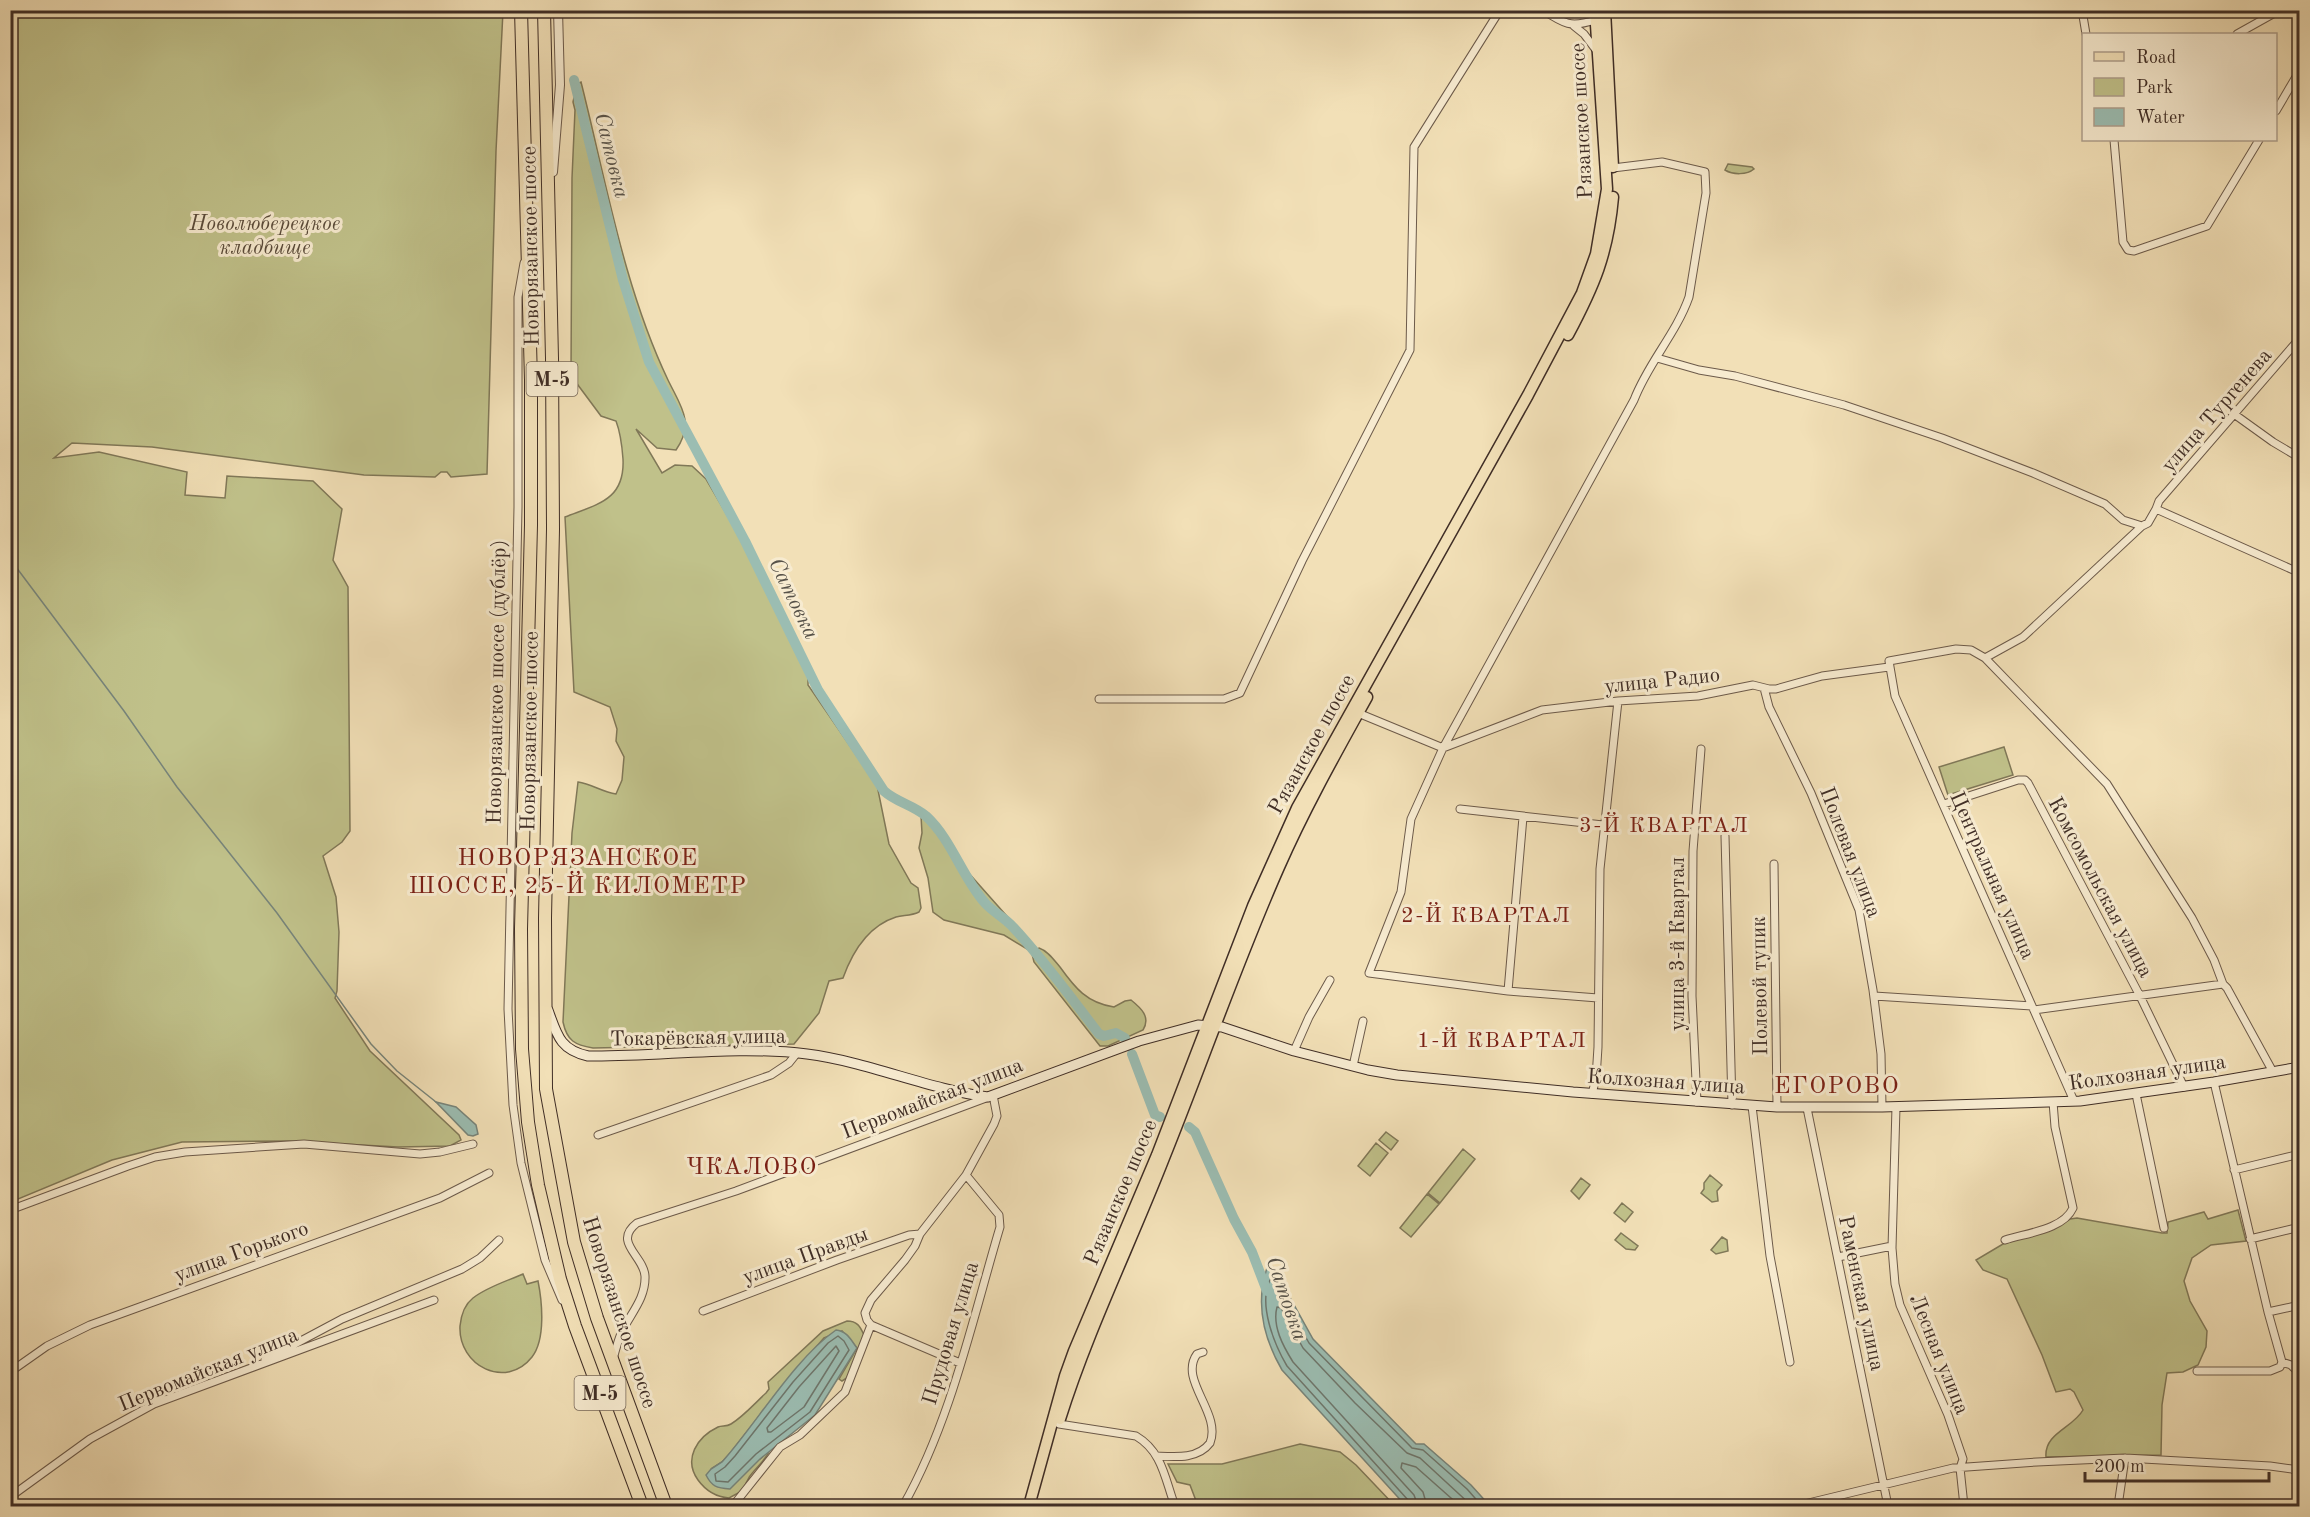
<svg xmlns="http://www.w3.org/2000/svg" width="2310" height="1517" font-family="'Old Standard TT',serif">
<style>
.green{fill:#c0c18a;stroke:#807858;stroke-width:1.5}
.water{fill:#9bbdb2;stroke:#77847a;stroke-width:1.5}
.lines{fill:none;stroke-linecap:round;stroke-linejoin:round}
.shore{stroke:#6e766c;stroke-width:1.5}
.stream{stroke:#77847a;stroke-width:1.5}
.river{stroke:#9bbdb2;stroke-width:10}
.minor-casing{stroke:#6c5a4a;stroke-width:9}
.tertiary-casing{stroke:#6c5a4a;stroke-width:10}
.secondary-casing{stroke:#402e26;stroke-width:11}
.primary-casing{stroke:#402e26;stroke-width:13}
.trunk-casing{stroke:#402e26;stroke-width:14}
.minor{stroke:#f7ebd0;stroke-width:7}
.tertiary{stroke:#f7ebd0;stroke-width:8}
.secondary{stroke:#f7ebd0;stroke-width:9}
.primary{stroke:#f2e0b7;stroke-width:10}
.trunk{stroke:#f2e0b7;stroke-width:12}
.labels{text-anchor:middle;stroke-width:6;stroke-linejoin:round;paint-order:stroke}
.shield{fill:#f7ebd0;stroke:#776759;stroke-width:1.5}
.shield-label{font-size:20px;font-weight:bold;fill:#402e26}
.street-label{font-size:21px;fill:#402e26;stroke:#f7ebd0}
.park-label{font-size:21px;font-style:italic;fill:#5a4b3a;stroke:#f7ebd0}
.water-label{font-size:22px;font-style:italic;fill:#575249;stroke:#f7ebd0}
.neighbourhood-label{font-size:22px;letter-spacing:1.5px;fill:#7a1f14;stroke:#f7ebd0}
.quarter-label{font-size:24px;letter-spacing:1.5px;fill:#7a1f14;stroke:#f7ebd0}
</style>
<rect width="100%" height="100%" fill="#f2e0b7"/>
<filter id="stains"><feTurbulence type="fractalNoise" baseFrequency=".00333" numOctaves="4"/><feColorMatrix values="0 0 0 0 .2 0 0 0 0 .09 0 0 0 0 .02 0 0 0 .5 -.17"/></filter>
<radialGradient id="worn" r=".72"><stop offset=".6" stop-color="#630" stop-opacity="0"/><stop offset="1" stop-color="#630" stop-opacity=".3"/></radialGradient>
<path class="green" d="M11 11H503L496 151 487 474 451 477 447 472H441L435 477 364 475 152 447 72 443 54 458 99 452 187 472 185 495 225 498 227 476 313 481 342 509 333 560 348 587 350 831 342 842 323 856 336 897 339 932 337 991 335 998 370 1051 459 1135 461 1140 450 1146 398 1147 289 1141 182 1142 112 1160 11 1202Z
M581 82C606 181 624 288 668 380 681 407 695 422 676 450L657 448 636 429 662 473 675 465 692 466 706 479 740 537 777 610 792 645 808 673V685L877 785 889 844 911 883 918 888 921 908 919 912C911 916 904 915 896 917 868 926 852 953 843 978L829 981 819 1013 794 1044 593 1048C575 1045 567 1041 563 1022L572 833 578 782C592 784 602 792 616 794L622 780 624 757 616 741 617 729 610 707 574 692 565 517C598 504 625 500 623 459 622 445 621 434 616 421L601 416 575 381 571 372 572 178 575 110 573 102 577 84Z
M1728 164 1752 167 1754 169C1747 175 1733 175 1725 170Z
M2004 747 2013 775 1948 795 1939 767Z
M921 816 933 820 948 839 966 870 1028 940 1031 944 1027 949 1004 935 944 920 933 912 928 878 919 848 922 833Z
M1039 948C1048 951 1054 960 1060 967 1075 988 1087 1003 1114 1007L1125 1001 1131 1000C1141 1008 1151 1017 1143 1030L1108 1046H1100L1034 962 1032 954Z
M1386 1132 1398 1141 1391 1150 1379 1140Z
M1376 1143 1388 1153 1370 1176 1358 1166Z
M1463 1149 1475 1159 1440 1203 1428 1193Z
M1710 1175 1722 1185 1717 1191 1718 1201 1712 1202 1701 1193 1704 1189V1183Z
M1581 1178 1590 1185 1579 1199 1571 1191Z
M1427 1194 1439 1204 1411 1237 1400 1228Z
M1622 1203 1633 1212 1625 1222 1614 1213Z
M2238 1210 2246 1241 2211 1245 2192 1258 2184 1281 2190 1301 2207 1331 2206 1347 2198 1365 2183 1372 2167 1373 2162 1405 2161 1455 2046 1457C2044 1433 2073 1428 2083 1410L2074 1392 2070 1389 2056 1392 2042 1355 2007 1279 1983 1270 1976 1260 2003 1244 2055 1228 2070 1219 2077 1218 2162 1233H2167L2168 1222 2204 1212 2208 1219Z
M1621 1233 1638 1246 1635 1250 1626 1249 1615 1240Z
M1722 1237 1727 1240 1728 1251 1716 1254 1711 1250Z
M523 1274 527 1284 538 1281C542 1301 546 1339 532 1357 506 1390 458 1366 460 1326 461 1316 464 1305 473 1298 487 1287 507 1281 523 1274Z
M847 1321C857 1321 860 1326 864 1335L850 1376 842 1381 839 1379 857 1348 842 1331 824 1338 788 1379 731 1452 722 1462 711 1469 760 1459 770 1450C762 1467 748 1471 744 1490L729 1498C716 1497 706 1491 698 1480 683 1459 697 1437 718 1427 722 1425 726 1427 731 1424 744 1416 755 1403 766 1393L769 1389 768 1382 823 1331Z
M1300 1444 1340 1452 1356 1465 1395 1506H1198L1190 1485 1177 1482 1168 1464H1222Z"/>
<path class="water" d="M436 1102 456 1107 476 1125 478 1134 473 1136 468 1135Z
M1273 1267 1313 1339 1416 1444H1424L1471 1485 1490 1506H1406L1282 1370C1264 1339 1255 1304 1267 1268Z
M836 1330C847 1331 851 1340 857 1348L815 1415 760 1459 730 1489C717 1488 712 1487 706 1475L711 1469 722 1462C757 1423 794 1359 836 1330Z"/>
<g class="lines">
<path class="shore" d="M838 1336 844 1341 849 1350 810 1412 756 1454 728 1482 716 1481 715 1474 725 1467 735 1456 793 1382 828 1343Z
M836 1346 839 1351 804 1407 771 1432H768L767 1428 799 1387Z
M1410 1506 1408 1500 1287 1366C1274 1344 1258 1304 1270 1280L1274 1281 1309 1343 1412 1448 1423 1450 1467 1489 1482 1506
M1418 1506 1414 1495 1293 1362C1283 1346 1272 1326 1277 1307L1281 1308 1303 1348 1355 1403 1407 1453 1420 1458 1472 1506
M1427 1506 1423 1492 1401 1468 1402 1463 1416 1467 1460 1506"/>
<path class="stream" d="M10 559 124 711 177 787 277 913 371 1044 397 1071 436 1102"/>
<path class="river" d="M574 80 623 280 649 362 745 541 818 690 884 791C896 802 913 805 926 816 952 840 962 877 985 903 993 912 1005 918 1013 927 1044 960 1071 998 1099 1034L1104 1036 1116 1033 1125 1038
M1132 1054 1155 1115 1160 1117
M1189 1127 1195 1132 1234 1219 1252 1252 1267 1291"/>
<g class="minor-casing">
<path id="minor" d="M1543 10C1564 24 1571 28 1595 20L1598 17
M2082 10 2086 34
M1574 26 1584 34 1596 50
M2237 34 2280 10
M2276 111 2300 70
M2114 140 2123 242 2128 250 2134 251 2207 226 2259 140
M524 263 518 297V507L508 1009 513 1105 521 1163 545 1260 562 1300
M2300 338 2159 501 2156 509 2300 573
M1657 358 1699 370 1735 376 1844 405 1942 438 2033 473 2105 504 2123 520 2142 526 2148 523 2156 509
M2234 414 2273 442 2300 458
M1985 658 2023 637 2142 526
M1764 688 1769 707 1811 793 1859 910 1873 990 1881 1054 1882 1107
M1099 699H1224L1240 693 1302 561 1410 350 1414 147 1500 10
M1358 713 1443 748 1542 710 1618 701 1698 696 1753 685 1769 689H1776L1822 676 1889 667
M1944 804 2018 780H2025L2028 783 2140 996 2184 1087
M1460 809 1603 825
M1725 836 1732 1105
M1774 864 1777 1107
M1508 991 1523 817
M1874 996 2032 1006
M1598 998 1508 991 1369 973 1401 892 1411 819 1443 748 1634 400C1648 363 1676 334 1689 297L1706 193 1705 172 1662 162 1613 168
M2034 1010 2223 984 2227 988 2273 1072
M1294 1051 1309 1017 1330 980
M1353 1066 1363 1021
M2214 1082 2268 1312
M1592 1094 1596 1078 1598 1047 1600 869 1618 701
M2136 1094 2164 1228
M2074 1101 1895 696 1889 661 1956 649 1971 650 1985 658 2107 784 2192 918 2214 960 2223 984
M1697 1102 1692 996 1693 851 1701 749
M1752 1106 1770 1256 1790 1362
M1896 1107 1892 1248 1895 1284 1900 1305 1948 1415 1963 1459 1960 1468 1964 1506
M1807 1108 1888 1506
M598 1135 771 1075 789 1063 797 1053
M2234 1170 2300 1154
M10 1210 128 1166 155 1157 185 1152 304 1144 420 1154 440 1152 473 1144
M2250 1239 2300 1227
M2005 1240C2026 1233 2063 1230 2073 1208L2055 1127 2053 1102
M1838 1257 1892 1246
M2300 1305 2268 1312 2282 1362 2291 1365 2300 1374
M703 1311 837 1260 909 1235 920 1234
M871 1325 867 1320 865 1313 871 1300 905 1260 915 1246 920 1234 966 1175 994 1124 997 1116 993 1095
M871 1325 960 1363
M613 1359C615 1352 617 1344 620 1336 628 1316 646 1300 645 1276 644 1256 612 1242 637 1223L736 1191 986 1098
M265 1360 342 1319 462 1269 480 1258 499 1240
M2197 1371H2270L2280 1367 2282 1362
M10 1372 47 1346 90 1325 440 1198 489 1173
M1059 1424 1136 1436C1163 1452 1165 1480 1175 1506
M1158 1456C1176 1457 1198 1459 1210 1443 1222 1413 1178 1380 1197 1354L1203 1352
M10 1497 90 1439 154 1404 434 1300
M739 1506 736 1502 780 1447 800 1435 845 1392 871 1325
M903 1506C951 1421 972 1321 1000 1227L999 1215 966 1175
M1796 1506 1953 1468 2037 1462 2125 1458 2270 1466 2292 1469 2300 1473
M2118 1506 2125 1458"/>
</g>
<g class="tertiary-casing">
<path id="tertiary" d="M553 172 560 85 558 10"/>
</g>
<g class="secondary-casing">
<path id="secondary" d="M548 1010C557 1035 560 1050 588 1056 661 1057 734 1045 807 1054 869 1062 927 1089 988 1097L1139 1041 1198 1025 1222 1027 1294 1051 1368 1070 1397 1075 1573 1092 1777 1107H1882L2080 1101 2214 1082 2300 1067"/>
</g>
<g class="primary-casing">
<path id="primary" d="M1605 10 1613 167
M1568 335C1594 286 1608 254 1613 197
M1060 1419C1088 1330 1130 1245 1164 1158 1203 1061 1237 962 1279 867 1305 808 1336 753 1367 697
M1029 1506 1065 1376 1074 1351 1157 1155 1253 906 1297 808 1528 395 1582 293 1596 254 1607 189 1595 10"/>
</g>
<g class="trunk-casing">
<path id="trunk" d="M521 10 531 380V525L521 929 522 1049 528 1122 538 1185 560 1279 575 1326 642 1506
M544 10 552 358 553 529 545 918 546 1089 574 1242 597 1318 666 1506"/>
</g>
<use href="#minor" class="minor"/>
<use href="#tertiary" class="tertiary"/>
<use href="#secondary" class="secondary"/>
<use href="#primary" class="primary"/>
<use href="#trunk" class="trunk"/>
</g>
<g class="labels">
<g class="shield">
<rect x="526.5" y="362" width="51" height="34" rx="4.5"/>
<rect x="574.5" y="1376" width="51" height="34" rx="4.5"/>
</g>
<g class="shield-label">
<text x="552" y="386">М-5</text>
<text x="600" y="1400">М-5</text>
</g>
<g class="street-label">
<text transform="translate(1581 121) rotate(-93)" y="7">Рязанское шоссе</text>
<text transform="translate(530 246) rotate(-91)" y="7">Новорязанское шоссе</text>
<text transform="translate(2216 410) rotate(-49)" y="7">улица Тургенева</text>
<text transform="translate(1662 680) rotate(-6)" y="7">улица Радио</text>
<text transform="translate(496 682) rotate(-89)" y="7">Новорязанское шоссе (дублёр)</text>
<text transform="translate(529 731) rotate(-89)" y="7">Новорязанское шоссе</text>
<text transform="translate(1311 744) rotate(-61)" y="7">Рязанское шоссе</text>
<text transform="translate(1851 852) rotate(69)" y="7">Полевая улица</text>
<text transform="translate(1993 875) rotate(66)" y="7">Центральная улица</text>
<text transform="translate(2101 887) rotate(62)" y="7">Комсомольская улица</text>
<text transform="translate(1677 944) rotate(-90)" y="7">улица 3-й Квартал</text>
<text transform="translate(1759 986) rotate(-91)" y="7">Полевой тупик</text>
<text transform="translate(698 1037) rotate(-1)" y="7">Токарёвская улица</text>
<text transform="translate(2147 1072) rotate(-8)" y="7">Колхозная улица</text>
<text transform="translate(1666 1081) rotate(4)" y="7">Колхозная улица</text>
<text transform="translate(932 1098) rotate(-21)" y="7">Первомайская улица</text>
<text transform="translate(1120 1192) rotate(-67)" y="7">Рязанское шоссе</text>
<text transform="translate(241 1251) rotate(-20)" y="7">улица Горького</text>
<text transform="translate(805 1255) rotate(-20)" y="7">улица Правды</text>
<text transform="translate(1862 1293) rotate(78)" y="7">Раменская улица</text>
<text transform="translate(620 1312) rotate(72)" y="7">Новорязанское шоссе</text>
<text transform="translate(950 1333) rotate(-73)" y="7">Прудовая улица</text>
<text transform="translate(1940 1354) rotate(68)" y="7">Лесная улица</text>
<text transform="translate(208 1369) rotate(-22)" y="7">Первомайская улица</text>
</g>
<g class="park-label">
<text x="265" y="230">Новолюберецкое<tspan x="265" dy="24">кладбище</tspan></text>
</g>
<g class="water-label">
<text transform="translate(613 155) rotate(76)" y="8">Сатовка</text>
<text transform="translate(795 598) rotate(64)" y="8">Сатовка</text>
<text transform="translate(1288 1298) rotate(71)" y="8">Сатовка</text>
</g>
<g class="neighbourhood-label">
<text x="1664" y="832">3-Й КВАРТАЛ</text>
<text x="1486" y="922">2-Й КВАРТАЛ</text>
<text x="1502" y="1047">1-Й КВАРТАЛ</text>
</g>
<g class="quarter-label">
<text x="578" y="865">НОВОРЯЗАНСКОЕ<tspan x="578" dy="28">ШОССЕ, 25-Й КИЛОМЕТР</tspan></text>
<text x="1837" y="1093">ЕГОРОВО</text>
<text x="752" y="1174">ЧКАЛОВО</text>
</g>
</g>
<rect width="2310" height="1517" fill="none" stroke="#f2e0b7" stroke-width="36"/>
<rect x="12" y="12" width="2286" height="1493" fill="none" stroke="#402e26" stroke-width="3"/>
<rect x="18" y="18" width="2274" height="1481" fill="none" stroke="#402e26" stroke-width="1.5"/>
<rect x="2082" y="33" width="195" height="108" fill="#f7ebd0" stroke="#ae9f8c" stroke-width="1.5"/>
<rect x="2094" y="52" width="30" height="9" fill="#f2e0b7" stroke="#ae9f8c" stroke-width="1.5"/>
<text x="2136" y="63" font-size="18" fill="#402e26">Road</text>
<rect x="2094" y="78" width="30" height="18" fill="#c0c18a" stroke="#ae9f8c" stroke-width="1.5"/>
<text x="2136" y="93" font-size="18" fill="#402e26">Park</text>
<rect x="2094" y="108" width="30" height="18" fill="#9bbdb2" stroke="#ae9f8c" stroke-width="1.5"/>
<text x="2136" y="123" font-size="18" fill="#402e26">Water</text>
<path d="M2085 1472v9h184v-9" fill="none" stroke="#402e26" stroke-width="3"/>
<text x="2094" y="1472" font-size="18" fill="#402e26" stroke="#f7ebd0" stroke-width="4.5" paint-order="stroke">200 m</text>
<rect width="100%" height="100%" filter="url(#stains)"/>
<rect width="100%" height="100%" fill="url(#worn)"/>
</svg>
